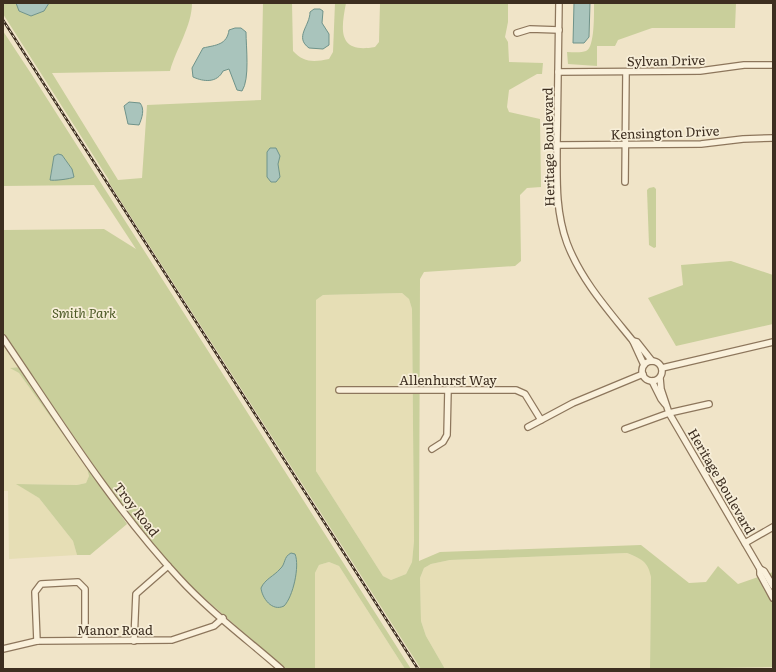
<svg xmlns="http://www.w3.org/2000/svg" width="776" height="672" viewBox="0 0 776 672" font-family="Literata,serif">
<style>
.farmland{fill:#e6deb5}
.green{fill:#c9cf9b;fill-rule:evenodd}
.water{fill:#a9c4bc;stroke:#6f938a}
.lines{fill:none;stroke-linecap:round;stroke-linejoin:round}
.minor-casing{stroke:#8d765c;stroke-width:8}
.minor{stroke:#faf1dc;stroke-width:5.5}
.rail-casing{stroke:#3d2e20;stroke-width:2.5}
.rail{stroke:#f7eed8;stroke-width:1;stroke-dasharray:3;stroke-linecap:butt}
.labels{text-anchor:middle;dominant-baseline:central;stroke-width:3.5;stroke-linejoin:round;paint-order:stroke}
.street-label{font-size:13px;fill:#3d2e20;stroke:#f7eed8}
.park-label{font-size:13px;font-style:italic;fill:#4d5a26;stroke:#f7eed8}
</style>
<rect width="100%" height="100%" fill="#f0e4c8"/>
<!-- farmland -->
<g class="farmland">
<path d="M 402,293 L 409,299 L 412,309 L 414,541 L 412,562 L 406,574 L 391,580 L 383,576 L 316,471 L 316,300 L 323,295 Z"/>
<path d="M 3,342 L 20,367 L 11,368 L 19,373 L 87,468 L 89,476 L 86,483 L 77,485 L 17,484 L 39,498 L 73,541 L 77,555 L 9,559 L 8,491 L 3,491 Z"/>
<path d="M 627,553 L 641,559 L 649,567 L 651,577 L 650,669 L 445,669 L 426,636 L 421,621 L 420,578 L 424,568 L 431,564 L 450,560 Z"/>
<path d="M 329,562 L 339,566 L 405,669 L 315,669 L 315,573 L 319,565 Z"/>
</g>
<!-- green -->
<g class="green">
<path d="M 3,3 L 16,3 L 19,11 L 31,16 L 44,11 L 49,3 L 192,3 C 192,26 176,49 170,71 L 52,73 L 118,180 L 142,178 L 147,105 L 261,100 L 263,3 L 292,3 L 293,51 C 304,63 314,62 329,59 L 333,52 L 335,3 L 346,3 C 341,29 337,54 375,47 L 379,42 L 380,3 L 508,3 L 508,22 L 505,37 L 508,42 L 509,62 L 543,63 L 542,74 L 537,74 L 509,90 L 507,107 L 509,112 L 540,119 L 541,187 L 527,188 L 520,195 L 521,261 L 515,266 L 424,272 L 420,279 L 419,561 L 440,552 L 641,545 L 689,583 L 706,582 L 718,566 L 738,584 L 773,572 L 773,667 L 650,669 L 651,577 C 648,561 641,559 627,553 L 450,560 L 431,564 L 424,568 L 420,578 L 421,621 L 426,636 L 445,669 L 421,669 L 108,181 L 109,180 L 3,14 ZM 402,293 L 409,299 L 412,309 L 414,541 L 412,562 L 406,574 L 391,580 L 383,576 L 316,471 L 316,300 L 323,295 Z"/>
<path d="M 594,3 L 736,3 L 735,28 L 652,28 L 618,40 L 615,46 L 597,46 L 597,66 L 568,64 L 567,52 C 573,52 581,53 586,51 C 595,48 594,12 594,3 Z"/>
<path d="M 3,31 L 32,75 L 411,669 L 405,669 L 339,566 L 329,562 L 319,565 L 315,573 L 315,669 L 285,669 L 177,574 L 110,489 L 3,333 L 3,230 L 104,229 L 136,249 L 94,185 L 3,186 ZM 58,154 L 62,155 L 72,169 L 65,179 L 50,178 L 54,156 Z"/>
<path d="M 654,187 L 656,189 L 656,247 L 654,248 L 649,245 L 647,190 L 649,188 Z"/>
<path d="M 731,261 L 773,275 L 773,324 L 676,346 L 648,298 L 683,285 L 681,265 Z"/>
<path d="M 20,367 L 127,524 L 90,555 L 77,555 L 73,541 L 39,498 L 16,484 L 77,485 L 86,483 L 89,476 L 87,468 L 19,373 L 10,368 Z"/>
</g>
<!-- water -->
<g class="water">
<path d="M 16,3 L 49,3 L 44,11 L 31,16 L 19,11 Z"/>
<path d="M 574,3 L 590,3 L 589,37 L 584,43 L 573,43 Z"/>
<path d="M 314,9 L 320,9 L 323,11 L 322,23 L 329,34 L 329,45 L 323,49 L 309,48 C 294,37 310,26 310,12 Z"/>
<path d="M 235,28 L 241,28 L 246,32 C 246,47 250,79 242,91 L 237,90 L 229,69 L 223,71 C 217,83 204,82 193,77 L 192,68 L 203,48 C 216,45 227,45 229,30 Z"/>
<path d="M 129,102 L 140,103 C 145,109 142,118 139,125 L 128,124 L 124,106 Z"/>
<path d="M 270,148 L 276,148 L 280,156 L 278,164 L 280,177 L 276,182 L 271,182 L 267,177 L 267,152 Z"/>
<path d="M 58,154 L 62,155 L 72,169 L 74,177 C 71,179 53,181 50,180 L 54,156 Z"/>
<path d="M 291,553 L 295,554 C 300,566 293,597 284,606 C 272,612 262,598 261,588 C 265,579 274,576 280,569 C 286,564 283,557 291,553 Z"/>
</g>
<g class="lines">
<!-- minor casing -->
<g class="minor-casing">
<g id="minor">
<path d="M 559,3 C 558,50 558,96 557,143 C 557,177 555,210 567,243 C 581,280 608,310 633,341"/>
<path d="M 517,33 L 530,29 L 559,30"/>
<path d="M 558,72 L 700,71 L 744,65 L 773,65"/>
<path d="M 558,145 L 701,144 L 743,139 L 773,138"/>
<path d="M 625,182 L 626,72"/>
<path d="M 3,338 C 58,419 112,506 179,578 C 209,611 248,640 281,669"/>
<circle cx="652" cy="371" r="10"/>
<path d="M 644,365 L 633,341 L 637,342 L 652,361"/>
<path d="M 662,368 L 773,342"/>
<path d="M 660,378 L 661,389 L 669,413 L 760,569 L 760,574 L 773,598"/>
<path d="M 652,381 L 661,399 L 665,404"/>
<path d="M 339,390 L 516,390 L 525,394 L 541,420"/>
<path d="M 528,427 L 573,403 L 643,374"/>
<path d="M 625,429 L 669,413 L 709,404"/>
<path d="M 432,449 L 443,442 L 447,435 L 448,390"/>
<path d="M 745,543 L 773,527"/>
<path d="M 760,569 L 764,571 L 773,586"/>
<path d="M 37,641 L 35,592 L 41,584 L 78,582 L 85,589 L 85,640"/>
<path d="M 134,641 L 136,594 L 168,566"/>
<path d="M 3,649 L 37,641 L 172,640 L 214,626 L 223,618"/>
</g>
</g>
<!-- minor -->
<use href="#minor" class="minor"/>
<!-- rail casing -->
<g class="rail-casing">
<path id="rail" d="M 3,20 L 418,669"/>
</g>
<!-- rail -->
<use href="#rail" class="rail"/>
</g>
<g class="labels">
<!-- street labels -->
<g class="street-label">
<text transform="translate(666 60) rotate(-1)">Sylvan Drive</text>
<text transform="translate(665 132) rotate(-2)">Kensington Drive</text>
<text transform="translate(548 147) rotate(-91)">Heritage Boulevard</text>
<text x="448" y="379">Allenhurst Way</text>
<text transform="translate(722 481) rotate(60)">Heritage Boulevard</text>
<text transform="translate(137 509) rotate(52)">Troy Road</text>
<text x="115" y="629">Manor Road</text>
</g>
<!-- park labels -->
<g class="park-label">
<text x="84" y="312">Smith Park</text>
</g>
</g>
<!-- border -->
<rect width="776" height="672" fill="none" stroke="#3d2e20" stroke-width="8"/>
</svg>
